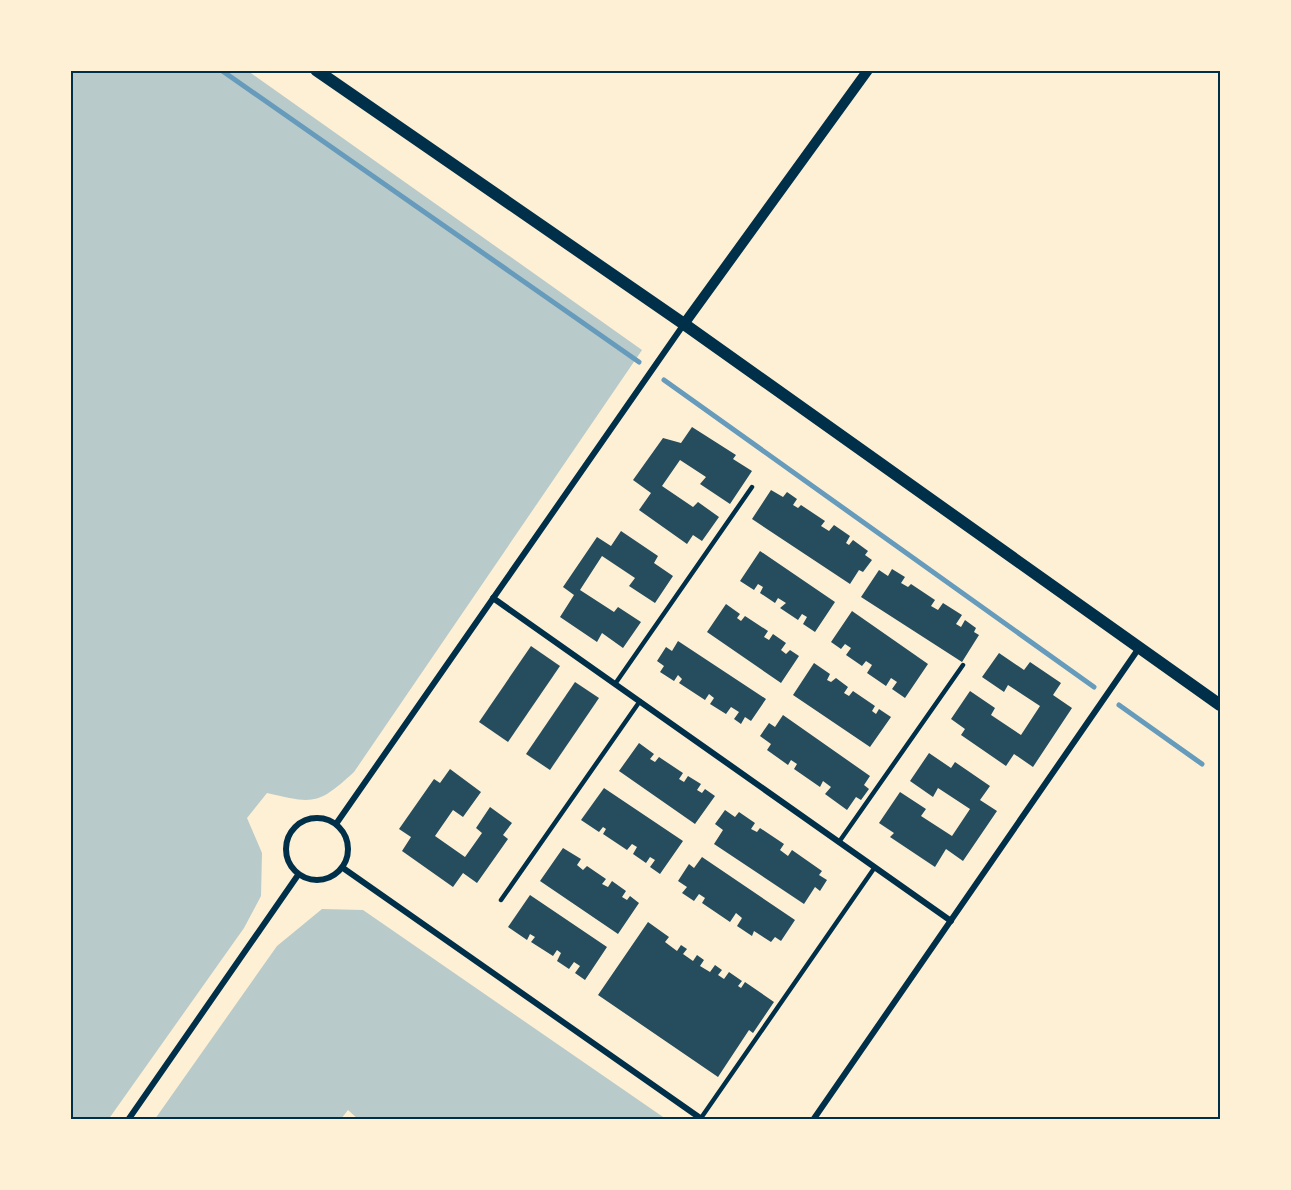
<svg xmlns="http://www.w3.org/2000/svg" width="1291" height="1190" viewBox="0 0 1291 1190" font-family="'Noto Serif',serif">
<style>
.green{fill:#b9caca}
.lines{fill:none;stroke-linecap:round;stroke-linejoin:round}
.stream{stroke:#669bbc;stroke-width:5}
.building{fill:#264d5e}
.service{stroke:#003049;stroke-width:4.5}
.minor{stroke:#003049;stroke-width:6}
.tertiary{stroke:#003049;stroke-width:10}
.secondary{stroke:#003049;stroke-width:12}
.neatline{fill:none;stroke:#003049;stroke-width:2}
</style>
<rect width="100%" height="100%" fill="#fdf0d5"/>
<!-- green -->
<g class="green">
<path d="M 70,71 L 248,71 L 642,350 L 354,772 C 318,805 314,804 267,793 L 247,818 L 262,853 L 261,896 L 244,928 L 108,1120 L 70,1119 Z"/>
<path d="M 322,909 L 363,910 L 666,1119 L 359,1120 L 348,1110 L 341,1119 L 155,1119 L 277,946 Z"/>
</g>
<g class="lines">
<!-- stream -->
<g class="stream">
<path d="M 221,70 L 639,362"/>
<path d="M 664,380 L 1094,687"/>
<path d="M 1119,705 L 1202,764"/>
</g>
</g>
<!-- building -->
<g class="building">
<path d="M 692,427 L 736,455 L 733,459 L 752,471 L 730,504 L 700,484 L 706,477 L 680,460 L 662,486 L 693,507 L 698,502 L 719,517 L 702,541 L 693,535 L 687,544 L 639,510 L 651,493 L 633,480 L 663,438 L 681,443 Z"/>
<path d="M 771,490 L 783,497 L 787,492 L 797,499 L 793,505 L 798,508 L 801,505 L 825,521 L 821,526 L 829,531 L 834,525 L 850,536 L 846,543 L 849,545 L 853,540 L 868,551 L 865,555 L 872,560 L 863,572 L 859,570 L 850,584 L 752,519 Z"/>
<path d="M 621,531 L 658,556 L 654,563 L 673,576 L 655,603 L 629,586 L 635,578 L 602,556 L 580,590 L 614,612 L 618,607 L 641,622 L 623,648 L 602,633 L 597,642 L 560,617 L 574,595 L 563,587 L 597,537 L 611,546 Z"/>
<path d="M 760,551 L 835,602 L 815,632 L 803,624 L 807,617 L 802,614 L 798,620 L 780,608 L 786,603 L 778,598 L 775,603 L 760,593 L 763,587 L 758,584 L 754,590 L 740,581 Z"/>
<path d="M 892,569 L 905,577 L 901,583 L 908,587 L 911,584 L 935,600 L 931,606 L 938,610 L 943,603 L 962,615 L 956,624 L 961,627 L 965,620 L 976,628 L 974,632 L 979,635 L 962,662 L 861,597 L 879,570 L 888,576 Z"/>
<path d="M 726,604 L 740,614 L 737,618 L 741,621 L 745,616 L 768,631 L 764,637 L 769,640 L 773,634 L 786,643 L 781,650 L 786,654 L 790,650 L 799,656 L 781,683 L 707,632 Z"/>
<path d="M 852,611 L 928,664 L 905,698 L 892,689 L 897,682 L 891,678 L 886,686 L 867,673 L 872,665 L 866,661 L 862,666 L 846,655 L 851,648 L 845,644 L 841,649 L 831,642 Z"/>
<path d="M 678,641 L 766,699 L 751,721 L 745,717 L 741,724 L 734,719 L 739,712 L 731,707 L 726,714 L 710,704 L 714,698 L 709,694 L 705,700 L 679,683 L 682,679 L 678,675 L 674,681 L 660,672 L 664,666 L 657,661 L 666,647 L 672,651 Z"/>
<path d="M 531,646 L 560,666 L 508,742 L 479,722 Z"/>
<path d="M 999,653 L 1024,670 L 1030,662 L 1061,683 L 1053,695 L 1072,708 L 1033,767 L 1014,754 L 1006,766 L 961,735 L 965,729 L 951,719 L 970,691 L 995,708 L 991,715 L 1021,735 L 1040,706 L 1008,685 L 1004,692 L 982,677 Z"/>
<path d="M 814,663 L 830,674 L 827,680 L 831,682 L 836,678 L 848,687 L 844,693 L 849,696 L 853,691 L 875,706 L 872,711 L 876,714 L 879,709 L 891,717 L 870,747 L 793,695 Z"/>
<path d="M 575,682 L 599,698 L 550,770 L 526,754 Z"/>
<path d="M 783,715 L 870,776 L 864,785 L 869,789 L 861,800 L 856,797 L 847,810 L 825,794 L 831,787 L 823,781 L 820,787 L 794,769 L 797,764 L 791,760 L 788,765 L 767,750 L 771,744 L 760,736 L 769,723 L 775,727 Z"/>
<path d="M 639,743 L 654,754 L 650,759 L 655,762 L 659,757 L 683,773 L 679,779 L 684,782 L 688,776 L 701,784 L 697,790 L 702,793 L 705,789 L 715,796 L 695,824 L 619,771 Z"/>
<path d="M 929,753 L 951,768 L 955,762 L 990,786 L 980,800 L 997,811 L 963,861 L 946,849 L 935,867 L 890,837 L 894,833 L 879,823 L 900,792 L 926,809 L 921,816 L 952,836 L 970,809 L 938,788 L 933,797 L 910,781 Z"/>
<path d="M 450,769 L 481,792 L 463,817 L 453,810 L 435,836 L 465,857 L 482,833 L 476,828 L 490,807 L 512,823 L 503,835 L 508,839 L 477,883 L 463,873 L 453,887 L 402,851 L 411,837 L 399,829 L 434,779 L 440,783 Z"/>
<path d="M 604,788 L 683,841 L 660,874 L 650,867 L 655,860 L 650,857 L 646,863 L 633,854 L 637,847 L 632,844 L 627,850 L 603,834 L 606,829 L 603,827 L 599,832 L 581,820 Z"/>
<path d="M 725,810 L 735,817 L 739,812 L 755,823 L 751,829 L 757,832 L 760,828 L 784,844 L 780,850 L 788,856 L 792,850 L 822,871 L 819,875 L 827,880 L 820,891 L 815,887 L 804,904 L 714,844 L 723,830 L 715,824 Z"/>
<path d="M 563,848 L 581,859 L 577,865 L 583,870 L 587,866 L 606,879 L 602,884 L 608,887 L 612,881 L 626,891 L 622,897 L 627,900 L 630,896 L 639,903 L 618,934 L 540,881 Z"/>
<path d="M 702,857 L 795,920 L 781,941 L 775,937 L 771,942 L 754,931 L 752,936 L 737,926 L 742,918 L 736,913 L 730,922 L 702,903 L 705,898 L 699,894 L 694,901 L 682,893 L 687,887 L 678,881 L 689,864 L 694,868 Z"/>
<path d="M 530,895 L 607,947 L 585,980 L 575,973 L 580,966 L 574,962 L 569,969 L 557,961 L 561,953 L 557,950 L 553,956 L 531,942 L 535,937 L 530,934 L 527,940 L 508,927 Z"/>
<path d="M 648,922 L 669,937 L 665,942 L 677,951 L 681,945 L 687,949 L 683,954 L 693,961 L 697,955 L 704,960 L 700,966 L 710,972 L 715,965 L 722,970 L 718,975 L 724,979 L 729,972 L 742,981 L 738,986 L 741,988 L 745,982 L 774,1002 L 753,1033 L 749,1030 L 718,1077 L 598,995 Z"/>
</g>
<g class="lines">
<!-- service -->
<g class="service">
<path d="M 615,684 L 752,487"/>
<path d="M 839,842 L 963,665"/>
<path d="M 501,900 L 640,701"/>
<path d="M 701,1118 L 875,867"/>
</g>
<!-- minor -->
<g class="minor">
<path d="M 493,598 L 951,921"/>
<circle cx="317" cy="849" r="31"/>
<path d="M 336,824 L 684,324"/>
<path d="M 343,868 L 703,1120"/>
<path d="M 128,1120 L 298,875"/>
<path d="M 813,1120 L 1139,648"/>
</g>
<!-- tertiary -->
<path class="tertiary" d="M 684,324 L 868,70"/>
<!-- secondary -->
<path class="secondary" d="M 316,70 L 684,324 L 1220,705"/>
</g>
<!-- border -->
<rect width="1291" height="1190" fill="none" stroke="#fdf0d5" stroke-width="144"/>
<rect x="72" y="72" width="1147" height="1046" class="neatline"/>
</svg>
